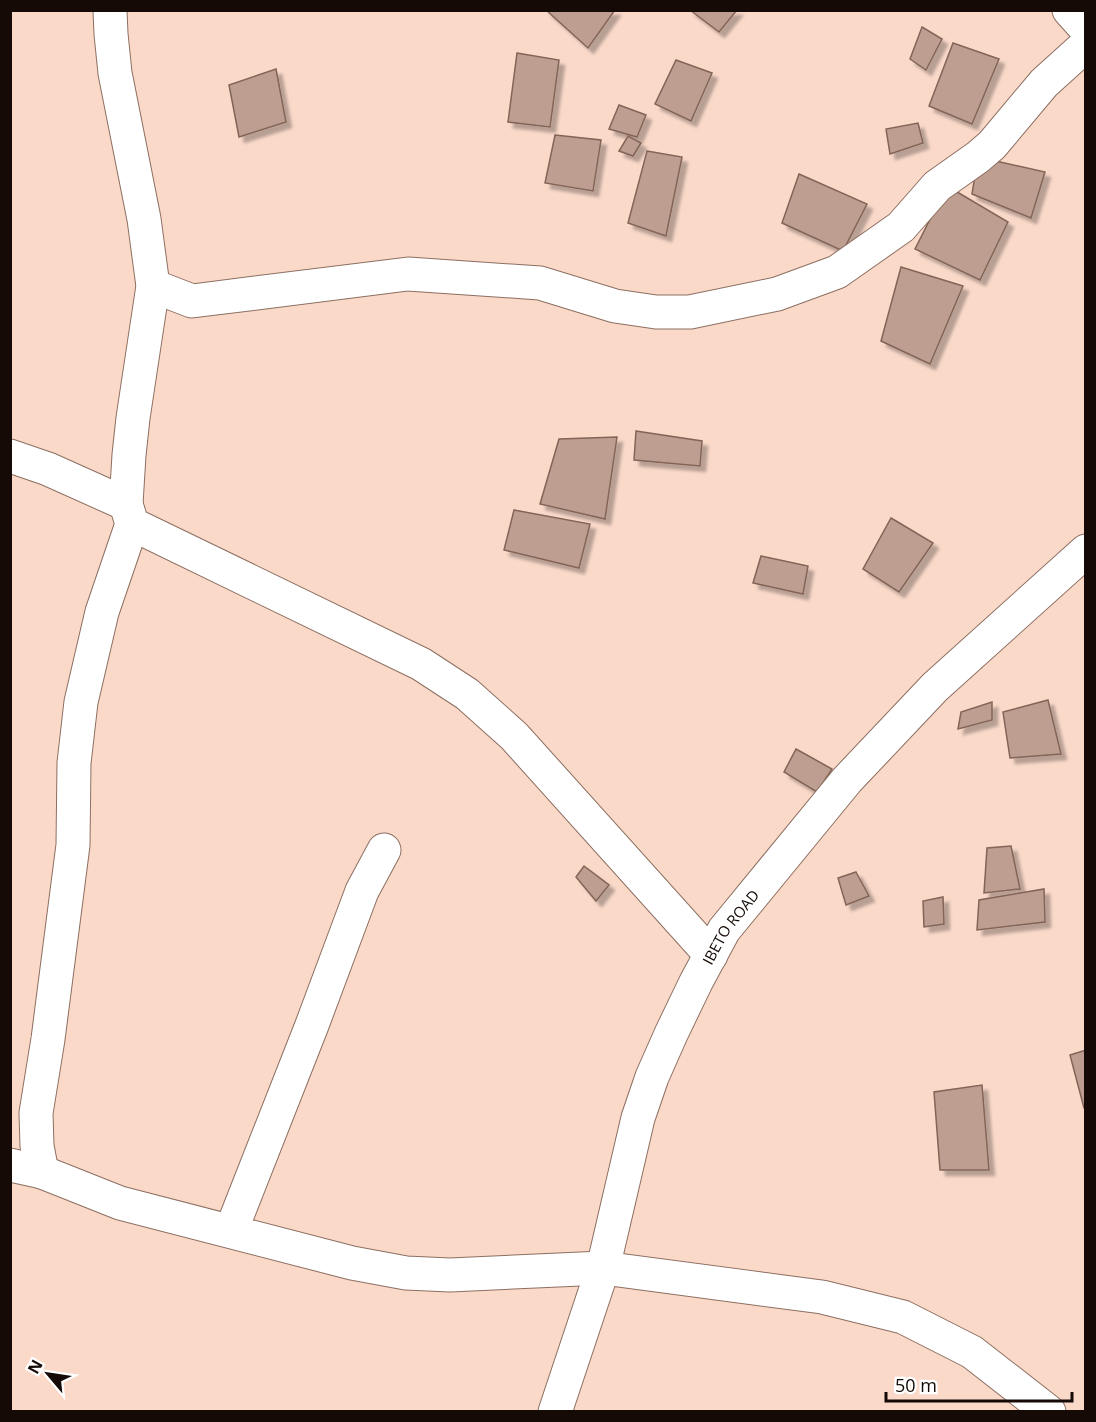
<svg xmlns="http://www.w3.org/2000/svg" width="1096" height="1422" viewBox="0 0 1096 1422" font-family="'Open Sans',sans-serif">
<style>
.building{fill:#be9e90;stroke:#826557;stroke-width:1.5;filter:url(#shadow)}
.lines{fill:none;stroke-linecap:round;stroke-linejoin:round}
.minor-casing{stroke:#8c6f61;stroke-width:35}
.minor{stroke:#fff;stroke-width:33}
.labels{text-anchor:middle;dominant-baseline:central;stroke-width:5;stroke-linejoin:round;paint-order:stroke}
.street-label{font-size:15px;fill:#150a06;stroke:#fff}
</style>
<defs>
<filter id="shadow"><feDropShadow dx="5.5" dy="5.5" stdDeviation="1.5" flood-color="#0004"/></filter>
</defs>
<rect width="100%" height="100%" fill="#fad9c9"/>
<!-- building -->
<g class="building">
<path d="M 546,10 L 615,10 L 588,48 Z"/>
<path d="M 690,10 L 737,10 L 719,32 Z"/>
<path d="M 922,27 L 942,39 L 926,70 L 910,59 Z"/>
<path d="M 953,43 L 999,59 L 972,124 L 929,106 Z"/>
<path d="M 517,53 L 559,60 L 550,127 L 508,122 Z"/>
<path d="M 676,60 L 712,73 L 691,121 L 655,104 Z"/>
<path d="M 276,69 L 286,122 L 239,137 L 229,85 Z"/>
<path d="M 619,105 L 646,115 L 637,137 L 609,129 Z"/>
<path d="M 918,123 L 923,143 L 890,154 L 886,129 Z"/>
<path d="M 555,135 L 601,140 L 593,191 L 545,183 Z"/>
<path d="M 628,136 L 641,143 L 633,156 L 619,151 Z"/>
<path d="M 647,151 L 682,157 L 666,236 L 628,223 Z"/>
<path d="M 978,157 L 1045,172 L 1031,218 L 972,194 Z"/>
<path d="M 799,174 L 867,204 L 843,251 L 782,223 Z"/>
<path d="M 947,186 L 1008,222 L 980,280 L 915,249 Z"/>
<path d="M 901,267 L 963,286 L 930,364 L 881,341 Z"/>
<path d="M 636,431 L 702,441 L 700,466 L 634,460 Z"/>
<path d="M 617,437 L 605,519 L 540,504 L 559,439 Z"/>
<path d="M 514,510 L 590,524 L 579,568 L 504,550 Z"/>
<path d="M 891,518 L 933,543 L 899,592 L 863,569 Z"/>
<path d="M 761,556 L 808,566 L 803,594 L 753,583 Z"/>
<path d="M 1048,700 L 1061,754 L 1010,758 L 1003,712 Z"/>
<path d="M 992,702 L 992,720 L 958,729 L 961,712 Z"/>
<path d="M 796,749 L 832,769 L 817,792 L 784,772 Z"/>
<path d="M 1011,846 L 1020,889 L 984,893 L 987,848 Z"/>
<path d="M 584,866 L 609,885 L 596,901 L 576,877 Z"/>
<path d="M 856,872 L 869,896 L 846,905 L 838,878 Z"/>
<path d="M 1044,889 L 1045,922 L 977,930 L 979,900 Z"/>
<path d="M 943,897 L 944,924 L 924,927 L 923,901 Z"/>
<path d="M 1086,1050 L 1086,1108 L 1084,1108 L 1070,1055 Z"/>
<path d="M 982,1085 L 989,1170 L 940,1170 L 934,1092 Z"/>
</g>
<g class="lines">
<!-- minor casing -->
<g class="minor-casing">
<g id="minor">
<path d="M 1069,10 L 1086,29"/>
<path d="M 153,286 L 192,301 L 408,274 L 540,283 L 615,306 L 656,312 L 690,312 L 777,294 L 837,272 L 901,227 L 937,186 L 978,157 L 992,145 L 1044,83 L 1086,45"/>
<path d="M 10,456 L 48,469 L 126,504"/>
<path d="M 132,524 L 421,664 L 467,694 L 514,736 L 711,955"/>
<path d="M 10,1165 L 42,1172 L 120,1203 L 352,1263 L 406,1273 L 450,1275 L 603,1268 L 822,1297 L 903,1317 L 972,1352 L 1049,1412"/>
<path d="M 42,1172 L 37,1146 L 36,1113 L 48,1039 L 73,845 L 74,763 L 81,702 L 102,612 L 132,524 L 126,504 L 129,455 L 133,418 L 153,286 L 144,219 L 115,73 L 111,34 L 110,10"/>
<path d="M 231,1231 L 312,1025 L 362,891 L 384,850"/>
<path id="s1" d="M 555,1412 L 603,1268 L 638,1118 L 652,1077 L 671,1034 L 696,982 L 724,930 L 847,780 L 935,687 L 1086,551"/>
</g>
</g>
<!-- minor -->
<use href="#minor" class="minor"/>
</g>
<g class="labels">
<!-- street labels -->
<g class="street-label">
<text stroke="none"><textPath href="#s1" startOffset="519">IBETO ROAD</textPath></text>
</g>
</g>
<!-- border -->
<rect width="1096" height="1422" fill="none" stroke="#150a06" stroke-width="24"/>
<!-- north arrow -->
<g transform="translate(48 1374) rotate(299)" stroke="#ffffff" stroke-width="4.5" paint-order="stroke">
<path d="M0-4.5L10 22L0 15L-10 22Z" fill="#150a06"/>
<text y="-9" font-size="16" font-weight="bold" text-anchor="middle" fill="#150a06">N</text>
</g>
<!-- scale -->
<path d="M886 1392v9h186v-9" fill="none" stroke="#150a06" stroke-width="3"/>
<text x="895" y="1392" font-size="18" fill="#150a06" stroke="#ffffff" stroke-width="4.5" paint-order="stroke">50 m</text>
</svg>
